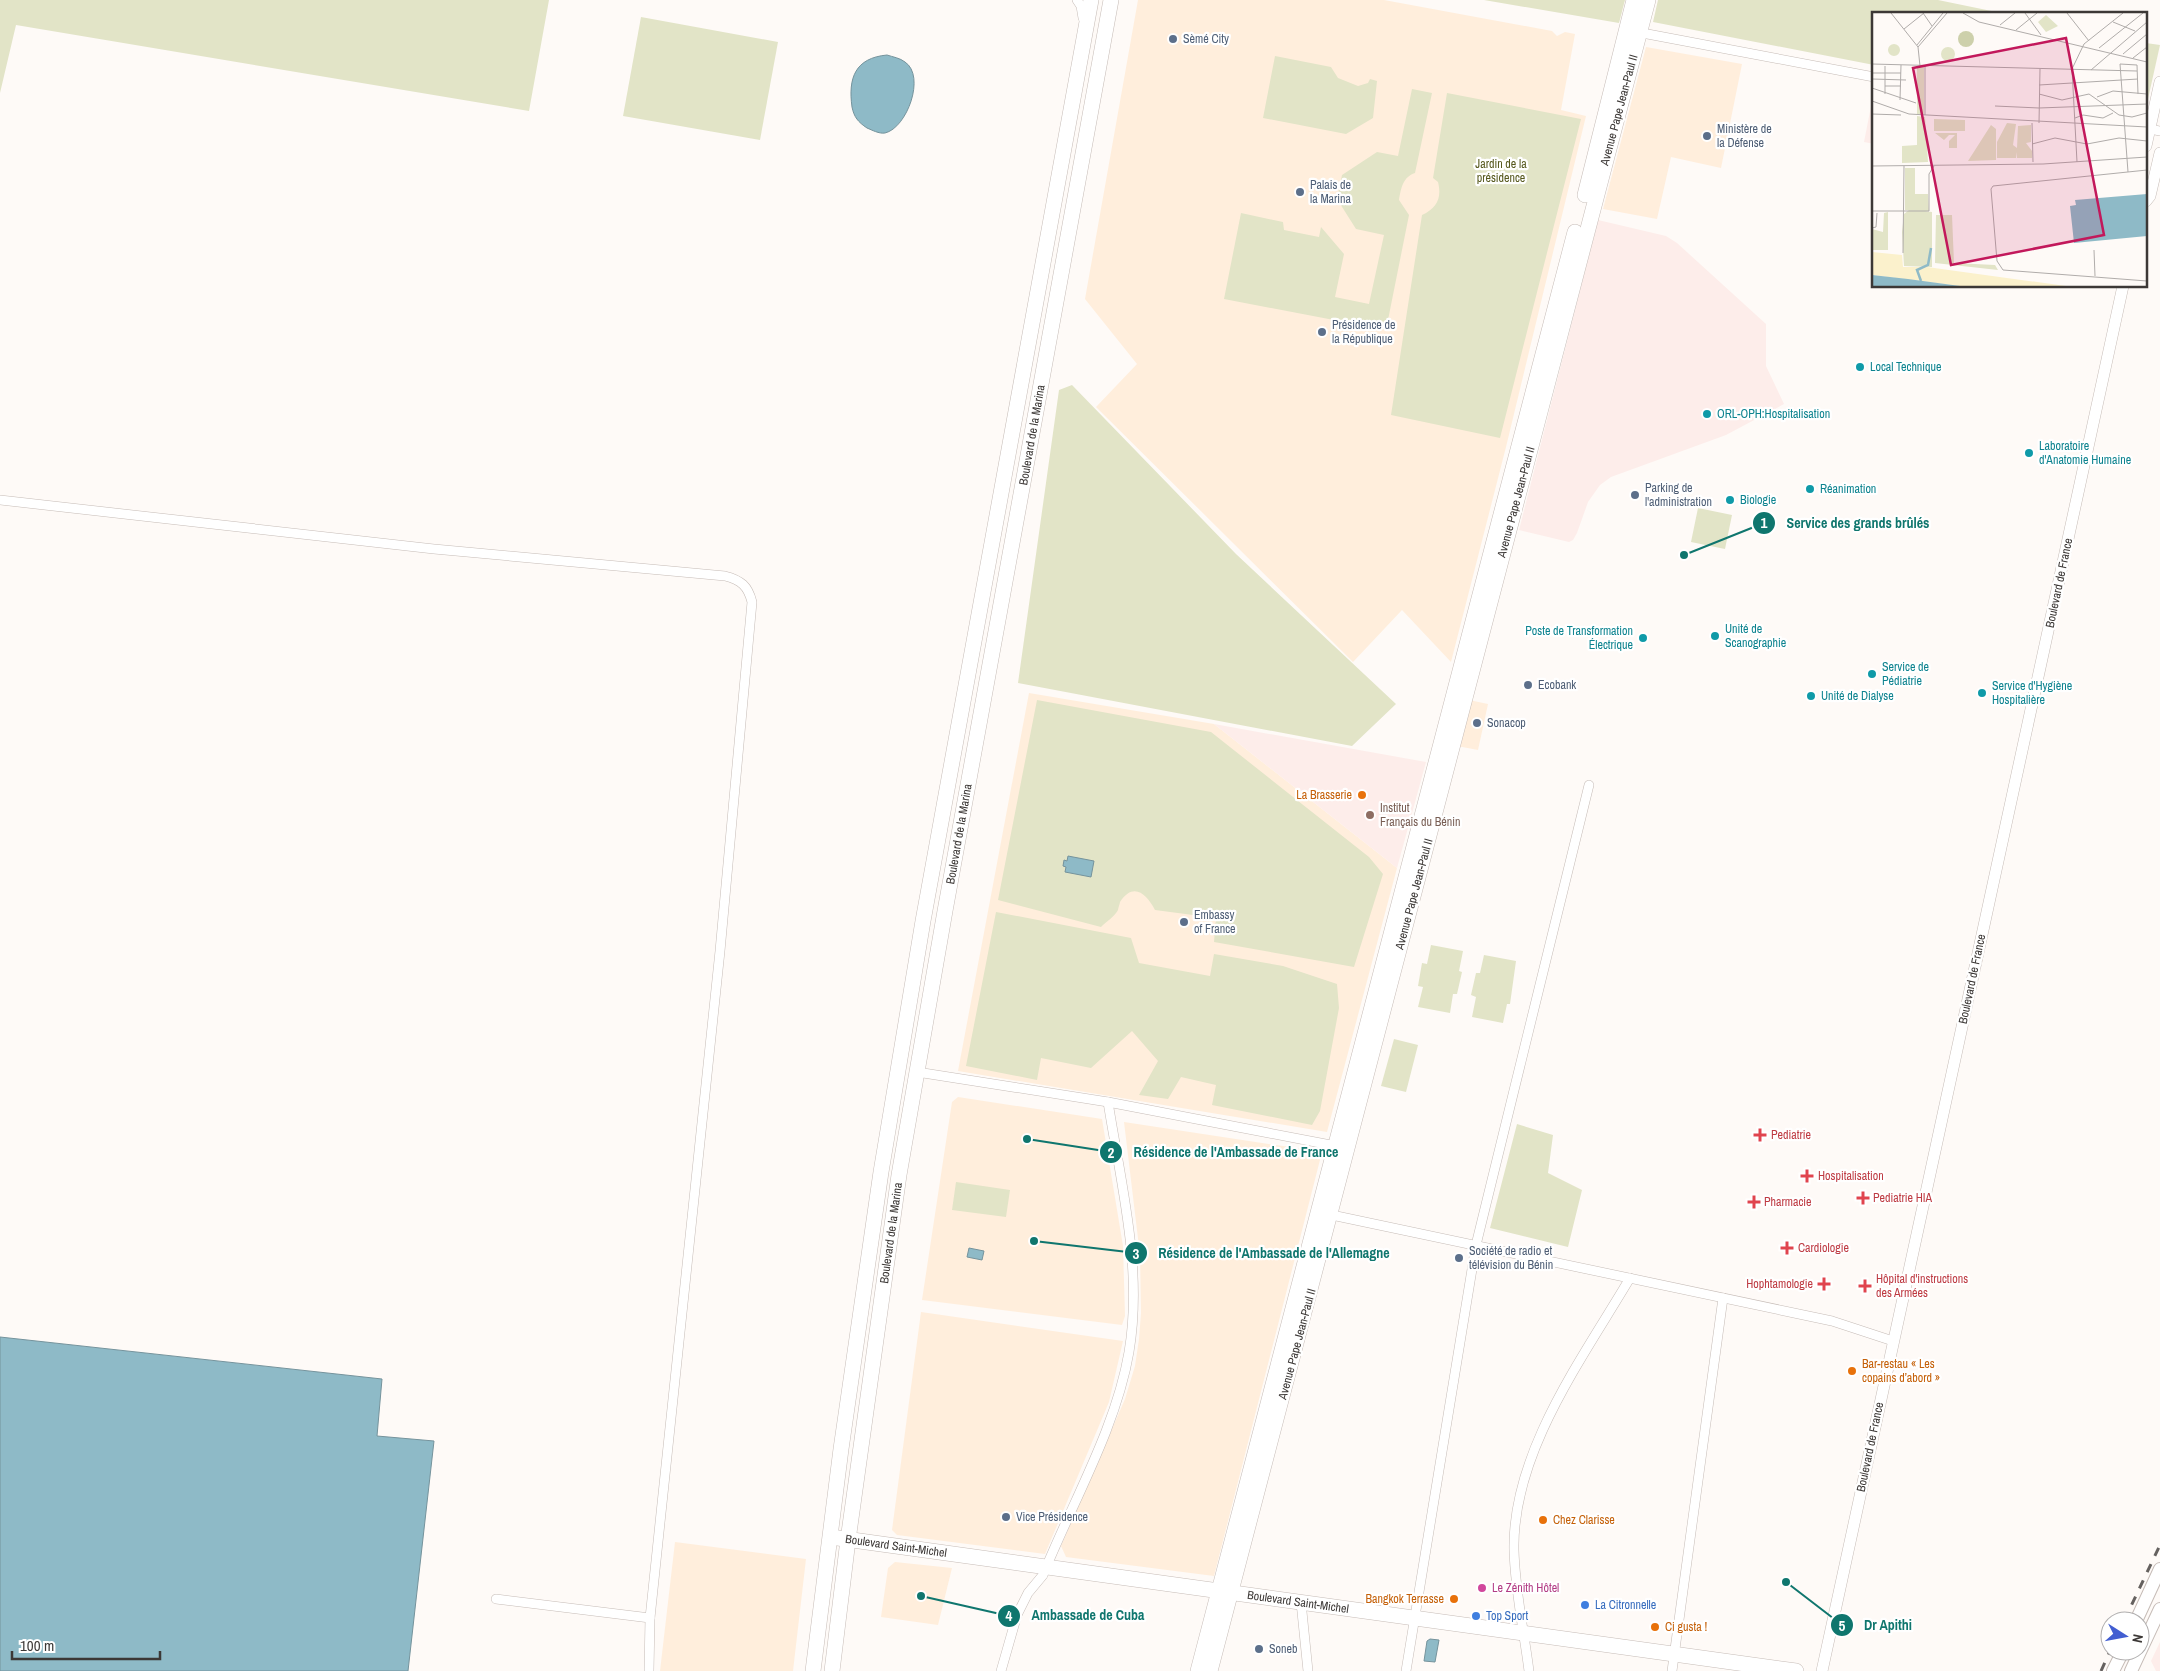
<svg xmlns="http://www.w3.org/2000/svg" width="2160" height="1671" viewBox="0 0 2160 1671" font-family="'Archivo Narrow',sans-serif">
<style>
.commercial{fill:#ffeedc}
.education{fill:#fdedea}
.green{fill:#e2e4c7}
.water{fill:#8ebac7;stroke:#75939c}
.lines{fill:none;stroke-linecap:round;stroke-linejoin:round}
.minor-casing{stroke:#c6bcb7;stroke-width:10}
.tertiary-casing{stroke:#c6bcb7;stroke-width:12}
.secondary-casing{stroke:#c6bcb7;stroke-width:14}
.primary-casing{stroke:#c6bcb7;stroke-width:16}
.minor{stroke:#fff;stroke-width:9}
.tertiary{stroke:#fff;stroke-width:11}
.secondary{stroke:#fff;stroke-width:12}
.primary{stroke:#fff;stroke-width:15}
.rail{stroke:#65615f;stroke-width:3;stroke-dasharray:9 9;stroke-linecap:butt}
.service-dot{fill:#5c6f8a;stroke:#fff;stroke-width:2}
.culture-dot{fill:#0f9aa8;stroke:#fff;stroke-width:2}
.food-dot{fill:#e8710a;stroke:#fff;stroke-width:2}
.education-dot{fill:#8d6e63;stroke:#fff;stroke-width:2}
.health-dot{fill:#e0444e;stroke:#fff;stroke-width:2}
.hotel-dot{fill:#d1479c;stroke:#fff;stroke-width:2}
.shop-dot{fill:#3f7fe0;stroke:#fff;stroke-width:2}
.labels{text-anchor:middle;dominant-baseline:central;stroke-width:4.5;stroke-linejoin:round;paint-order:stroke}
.service-label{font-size:12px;fill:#4e5e75;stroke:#fff;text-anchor:start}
.street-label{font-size:12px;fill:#3c3836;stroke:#fff}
.park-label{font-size:12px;fill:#56581d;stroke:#fff}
.culture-label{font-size:12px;fill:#0d838f;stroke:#fff;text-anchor:start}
.food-label{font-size:12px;fill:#c56008;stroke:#fff;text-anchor:start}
.education-label{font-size:12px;fill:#785e54;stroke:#fff;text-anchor:start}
.health-label{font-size:12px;fill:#be3a42;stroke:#fff;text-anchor:start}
.hotel-label{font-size:12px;fill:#b23c85;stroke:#fff;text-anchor:start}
.shop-label{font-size:12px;fill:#366cbe;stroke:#fff;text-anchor:start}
.inset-river{fill:none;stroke:#8ebac7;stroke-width:2.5}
.inset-road{fill:none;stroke:#b0acaa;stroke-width:1}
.view{fill:#c2185b;fill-opacity:0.15;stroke:#c2185b;stroke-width:2.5}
.inset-edge{fill:none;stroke:#3c3836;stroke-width:2.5}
.leader{fill:none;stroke:#0f766e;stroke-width:2}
.callout-dot{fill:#0f766e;stroke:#fff;stroke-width:2}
.mark-label{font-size:15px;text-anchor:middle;font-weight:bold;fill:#fff}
.callout-label{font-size:14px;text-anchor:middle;font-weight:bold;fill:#0f766e;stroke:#fff;stroke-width:4.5;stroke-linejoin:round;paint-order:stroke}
</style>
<rect width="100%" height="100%" fill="#fefaf7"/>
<!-- commercial -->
<g class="commercial">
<path d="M 1138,0 L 1384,0 L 1552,31 L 1557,36 L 1565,32 L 1575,34 L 1561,110 L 1586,116 L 1506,447 L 1451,662 L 1402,610 L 1353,662 L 1096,407 L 1137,364 L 1085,299 Z"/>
<path d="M 1646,47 L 1742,64 L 1721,168 L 1671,157 L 1657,219 L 1603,209 Z"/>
<path d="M 1029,693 L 1214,724 L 1397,868 L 1327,1132 L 958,1071 Z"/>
<path d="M 1469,700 L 1488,704 L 1478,750 L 1457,746 Z"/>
<path d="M 958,1097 L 1102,1119 L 1123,1246 L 1125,1316 L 1122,1325 L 922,1300 L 952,1102 Z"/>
<path d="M 1124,1122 L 1322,1152 L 1214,1576 L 1066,1557 L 1061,1546 L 1125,1399 L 1135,1366 L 1139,1339 L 1141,1313 L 1140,1255 Z"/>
<path d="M 921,1312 L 1123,1341 L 1109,1402 L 1045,1554 L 897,1535 L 892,1530 Z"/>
<path d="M 675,1542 L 806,1559 L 793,1671 L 660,1671 Z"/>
<path d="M 895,1562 L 952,1568 L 938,1625 L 881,1617 L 888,1568 Z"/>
</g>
<!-- education -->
<g class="education">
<path d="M 1874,91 L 1874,144 L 1864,142 Z"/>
<path d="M 1598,220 L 1666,236 L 1677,243 L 1766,324 L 1766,366 L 1784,404 L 1726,435 L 1611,477 L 1600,485 L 1588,502 L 1577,533 L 1573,540 L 1569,542 L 1519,530 Z"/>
<path d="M 1214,724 L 1426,762 L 1397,868 Z"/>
<path d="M 2160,1642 L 2160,1671 L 2156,1671 L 2151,1661 Z"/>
</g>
<!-- green -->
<g class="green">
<path d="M 0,0 L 549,0 L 529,111 L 16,25 L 0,93 Z"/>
<path d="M 1484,0 L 1625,0 L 1619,23 Z"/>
<path d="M 1658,0 L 1938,0 L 2006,14 L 1874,14 L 1874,65 L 1653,22 Z"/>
<path d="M 641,17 L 778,42 L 760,140 L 623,116 Z"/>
<path d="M 2146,43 L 2160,45 L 2146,108 Z"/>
<path d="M 1275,56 L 1331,67 L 1338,78 L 1358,86 L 1368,83 L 1370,79 L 1377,81 L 1373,118 L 1346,134 L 1263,118 Z"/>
<path d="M 1412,89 L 1432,93 L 1415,173 C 1403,177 1401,188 1399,200 L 1409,215 L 1386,330 L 1224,299 L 1241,213 L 1283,222 L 1284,230 L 1319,237 L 1321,227 L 1344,254 L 1335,297 L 1369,304 L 1384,235 L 1356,229 L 1337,199 L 1342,175 L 1377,152 L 1398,156 Z"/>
<path d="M 1447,93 L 1581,119 L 1500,438 L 1391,415 L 1422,215 C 1437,208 1442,198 1438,182 L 1433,178 Z"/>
<path d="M 1072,385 L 1236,554 L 1396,704 L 1352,746 L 1018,683 L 1059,390 Z"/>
<path d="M 1698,508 L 1732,515 L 1725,549 L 1691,542 Z"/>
<path d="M 1037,700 L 1211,732 L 1369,857 L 1383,874 L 1354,967 L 1214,942 L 1216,918 L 1155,910 C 1147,895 1134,881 1120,902 C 1120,903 1118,909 1118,910 C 1115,916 1106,922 1101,927 L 998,900 Z"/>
<path d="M 996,912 L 1131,938 L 1139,963 L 1210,976 L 1214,954 L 1283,966 L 1337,984 L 1339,1008 L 1320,1111 L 1312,1125 L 1212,1105 L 1216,1085 L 1181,1077 L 1168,1099 L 1139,1095 L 1158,1061 L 1132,1031 L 1091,1068 L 1041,1058 L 1037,1080 L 966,1066 Z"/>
<path d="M 1431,945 L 1463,951 L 1459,971 L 1462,972 L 1457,994 L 1453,994 L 1450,1013 L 1418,1007 L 1423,987 L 1418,986 L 1422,963 L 1427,964 Z"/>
<path d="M 1484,955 L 1516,961 L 1510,1004 L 1507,1004 L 1503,1023 L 1472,1017 L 1476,997 L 1471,995 L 1476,973 L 1480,973 Z"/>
<path d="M 1394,1039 L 1418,1045 L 1406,1092 L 1381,1086 Z"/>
<path d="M 1517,1124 L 1553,1135 L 1548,1173 L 1582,1190 L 1568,1247 L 1490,1228 Z"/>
<path d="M 956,1182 L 1010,1190 L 1006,1217 L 952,1210 Z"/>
</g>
<!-- water -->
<g class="water">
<path d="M 887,55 C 893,57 900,58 905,62 C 926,76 907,128 885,133 C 879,134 872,130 867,128 C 858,122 854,117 852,107 C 848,78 855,58 887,55 Z"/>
<path d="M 1068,856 L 1094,861 L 1091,877 L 1065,872 L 1066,867 L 1063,866 L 1064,860 L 1067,861 Z"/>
<path d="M 969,1248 L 984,1251 L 982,1260 L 967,1257 Z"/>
<path d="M 0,1337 L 382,1379 L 377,1436 L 434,1441 L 408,1671 L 0,1671 Z"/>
<path d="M 1430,1639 L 1439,1640 L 1435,1662 L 1424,1661 L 1427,1641 Z"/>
</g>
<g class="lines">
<!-- minor casing -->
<g class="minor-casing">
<g id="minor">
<path d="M 1077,0 L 1081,6 L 1083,18"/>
<path d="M 1637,32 L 1874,77"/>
<path d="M 2146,128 L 2160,131"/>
<path d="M 0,500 L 434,549 L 725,576 C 741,580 748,586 752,602 L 720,951 L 650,1618 L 649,1671"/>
<path d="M 917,1072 L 1108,1102 L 1336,1146"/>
<path d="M 1327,1214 L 1832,1321 L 1893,1341"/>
<path d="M 496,1599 L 650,1618"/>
<path d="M 1301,1602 L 1308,1671"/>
<path d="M 1001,1671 L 1017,1615 L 1028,1593 L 1043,1575 C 1072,1503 1116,1428 1129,1352 C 1143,1269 1121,1184 1108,1102"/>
<path d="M 1406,1671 L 1476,1245 L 1589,785"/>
<path d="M 1529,1671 C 1524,1631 1515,1591 1514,1550 C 1512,1453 1582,1359 1630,1278"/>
<path d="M 1672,1671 L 1723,1298"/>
</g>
</g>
<!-- tertiary casing -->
<g class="tertiary-casing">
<g id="tertiary">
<path d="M 2146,146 L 2160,82"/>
<path d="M 2146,201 L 2150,196 L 2160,153"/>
<path d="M 1822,1671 L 2123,286"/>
</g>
</g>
<!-- secondary casing -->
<g class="secondary-casing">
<g id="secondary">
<path d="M 2136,1621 L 2160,1569"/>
<path d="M 2113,1671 L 2123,1651"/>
<path d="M 2131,1671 L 2160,1609"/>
</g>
</g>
<!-- primary casing -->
<g class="primary-casing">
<g id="primary">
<path d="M 1585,195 L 1634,0"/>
<path d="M 838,1538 L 1796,1671"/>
<path d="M 813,1671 L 841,1449 L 881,1172 L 923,921 L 1091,0"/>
<path d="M 832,1671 L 848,1540 L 899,1175 L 945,911 L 1111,0"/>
<path d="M 1198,1671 L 1575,232"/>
<path d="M 1210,1671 L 1648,0"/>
</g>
</g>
<!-- minor -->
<use href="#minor" class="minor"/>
<!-- tertiary -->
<use href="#tertiary" class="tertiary"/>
<!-- secondary -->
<use href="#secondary" class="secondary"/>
<!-- primary -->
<use href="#primary" class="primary"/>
<!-- rail -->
<g class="rail">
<path d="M 2124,1621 L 2160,1545"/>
<path d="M 2101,1671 L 2110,1651"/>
</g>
</g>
<!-- markers -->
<g class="service-dot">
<circle cx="1173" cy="39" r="5"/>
<circle cx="1707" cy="136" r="5"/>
<circle cx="1300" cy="192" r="5"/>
<circle cx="1322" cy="332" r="5"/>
<circle cx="1635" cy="495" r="5"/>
<circle cx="1528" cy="685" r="5"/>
<circle cx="1477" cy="723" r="5"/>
<circle cx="1184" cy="922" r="5"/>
<circle cx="1459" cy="1258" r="5"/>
<circle cx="1006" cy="1517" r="5"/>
<circle cx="1259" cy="1649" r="5"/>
</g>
<g class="culture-dot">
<circle cx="1860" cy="367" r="5"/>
<circle cx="1707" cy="414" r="5"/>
<circle cx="2029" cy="453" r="5"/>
<circle cx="1810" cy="489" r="5"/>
<circle cx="1730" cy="500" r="5"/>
<circle cx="1715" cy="636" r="5"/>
<circle cx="1643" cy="638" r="5"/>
<circle cx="1872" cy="674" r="5"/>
<circle cx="1982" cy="693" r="5"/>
<circle cx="1811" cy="696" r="5"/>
</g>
<g class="food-dot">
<circle cx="1362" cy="795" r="5"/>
<circle cx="1852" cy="1371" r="5"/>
<circle cx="1543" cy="1520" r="5"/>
<circle cx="1454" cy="1599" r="5"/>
<circle cx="1655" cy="1627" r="5"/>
</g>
<circle class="education-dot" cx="1370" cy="815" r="5"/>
<g class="health-dot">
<path d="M1757.5 1127.5h5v5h5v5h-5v5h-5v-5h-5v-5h5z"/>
<path d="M1804.5 1168.5h5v5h5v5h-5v5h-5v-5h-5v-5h5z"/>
<path d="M1860.5 1190.5h5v5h5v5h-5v5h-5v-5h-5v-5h5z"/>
<path d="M1751.5 1194.5h5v5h5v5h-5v5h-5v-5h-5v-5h5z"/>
<path d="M1784.5 1240.5h5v5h5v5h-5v5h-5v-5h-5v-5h5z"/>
<path d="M1821.5 1276.5h5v5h5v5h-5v5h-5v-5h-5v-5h5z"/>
<path d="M1862.5 1278.5h5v5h5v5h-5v5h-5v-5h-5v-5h5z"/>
</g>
<circle class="hotel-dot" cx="1482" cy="1588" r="5"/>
<g class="shop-dot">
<circle cx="1585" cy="1605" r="5"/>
<circle cx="1476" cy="1616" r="5"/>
</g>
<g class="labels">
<!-- service labels -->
<g class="service-label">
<text x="1183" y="39">Sèmé City</text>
<text x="1717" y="129">Ministère de<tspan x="1717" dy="14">la Défense</tspan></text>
<text x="1310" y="185">Palais de<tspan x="1310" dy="14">la Marina</tspan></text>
<text x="1332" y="325">Présidence de<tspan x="1332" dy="14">la République</tspan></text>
<text x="1645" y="488">Parking de<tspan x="1645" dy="14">l'administration</tspan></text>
<text x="1538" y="685">Ecobank</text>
<text x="1487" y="723">Sonacop</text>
<text x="1194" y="915">Embassy<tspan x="1194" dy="14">of France</tspan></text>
<text x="1469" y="1251">Société de radio et<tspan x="1469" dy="14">télévision du Bénin</tspan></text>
<text x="1016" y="1517">Vice Présidence</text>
<text x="1269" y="1649">Soneb</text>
</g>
<!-- street labels -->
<g class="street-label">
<text transform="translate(1619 110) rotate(-75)">Avenue Pape Jean-Paul II</text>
<text transform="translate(1032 435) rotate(-80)">Boulevard de la Marina</text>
<text transform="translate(1516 502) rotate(-75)">Avenue Pape Jean-Paul II</text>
<text transform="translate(2059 583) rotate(-78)">Boulevard de France</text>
<text transform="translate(959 834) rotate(-80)">Boulevard de la Marina</text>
<text transform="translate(1414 894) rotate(-75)">Avenue Pape Jean-Paul II</text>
<text transform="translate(1972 979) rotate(-78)">Boulevard de France</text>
<text transform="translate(891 1233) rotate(-82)">Boulevard de la Marina</text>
<text transform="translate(1297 1344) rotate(-75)">Avenue Pape Jean-Paul II</text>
<text transform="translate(1870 1447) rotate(-78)">Boulevard de France</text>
<text transform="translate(896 1546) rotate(8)">Boulevard Saint-Michel</text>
<text transform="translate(1298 1602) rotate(8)">Boulevard Saint-Michel</text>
</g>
<!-- park labels -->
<g class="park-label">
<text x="1501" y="164">Jardin de la<tspan x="1501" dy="14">présidence</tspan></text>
</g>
<!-- culture labels -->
<g class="culture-label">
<text x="1870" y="367">Local Technique</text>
<text x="1717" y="414">ORL-OPH:Hospitalisation</text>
<text x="2039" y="446">Laboratoire<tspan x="2039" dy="14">d'Anatomie Humaine</tspan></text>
<text x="1820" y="489">Réanimation</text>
<text x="1740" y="500">Biologie</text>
<text x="1725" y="629">Unité de<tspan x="1725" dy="14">Scanographie</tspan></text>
<text x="1633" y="631" text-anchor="end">Poste de Transformation<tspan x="1633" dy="14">Électrique</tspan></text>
<text x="1882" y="667">Service de<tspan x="1882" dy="14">Pédiatrie</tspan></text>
<text x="1992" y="686">Service d'Hygiène<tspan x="1992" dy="14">Hospitalière</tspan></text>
<text x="1821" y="696">Unité de Dialyse</text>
</g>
<!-- food labels -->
<g class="food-label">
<text x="1352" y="795" text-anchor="end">La Brasserie</text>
<text x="1862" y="1364">Bar-restau « Les<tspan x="1862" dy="14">copains d’abord »</tspan></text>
<text x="1553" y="1520">Chez Clarisse</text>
<text x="1444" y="1599" text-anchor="end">Bangkok Terrasse</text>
<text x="1665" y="1627">Ci gusta !</text>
</g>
<!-- education labels -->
<g class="education-label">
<text x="1380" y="808">Institut<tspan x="1380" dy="14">Français du Bénin</tspan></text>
</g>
<!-- health labels -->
<g class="health-label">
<text x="1771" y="1135">Pediatrie</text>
<text x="1818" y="1176">Hospitalisation</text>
<text x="1873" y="1198">Pediatrie HIA</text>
<text x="1764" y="1202">Pharmacie</text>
<text x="1798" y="1248">Cardiologie</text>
<text x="1876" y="1279">Hôpital d'instructions<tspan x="1876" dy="14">des Armées</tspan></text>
<text x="1813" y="1284" text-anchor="end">Hophtamologie</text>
</g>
<!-- hotel labels -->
<g class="hotel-label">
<text x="1492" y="1588">Le Zénith Hôtel</text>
</g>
<!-- shop labels -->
<g class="shop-label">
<text x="1595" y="1605">La Citronnelle</text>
<text x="1486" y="1616">Top Sport</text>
</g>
</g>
<!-- overview -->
<g transform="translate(1872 12)">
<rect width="275" height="275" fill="#fefaf7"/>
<path d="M 174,3 L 186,14 L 174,20 L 166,10 ZM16 38a6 6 0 1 1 12 0a6 6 0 1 1-12 0ZM69 42a7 7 0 1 1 14 0a7 7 0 1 1-14 0ZM 45,55 L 52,55 L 52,102 L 45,102 ZM 45,104 L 53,105 L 56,150 L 30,151 L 30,134 L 45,133 ZM 62,107 L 93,108 L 93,119 L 62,119 ZM 135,111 L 144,112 L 141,133 L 145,136 L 146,114 L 159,113 L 159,130 L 154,131 L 160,139 L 160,146 L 145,146 L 145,140 L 144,146 L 125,146 L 125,130 ZM 119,113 L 124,117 L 124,148 L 96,149 ZM 63,121 L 85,121 L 85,136 L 77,136 L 77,129 L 83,123 L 77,123 L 72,128 ZM 33,156 L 43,156 L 43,182 L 56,182 L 57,199 L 53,199 L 60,200 L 60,255 L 32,254 L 30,220 L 32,202 L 37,198 L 33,198 ZM 16,200 L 16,238 L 0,238 L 0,217 L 11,220 L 12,201 ZM 64,203 L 80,203 L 82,251 L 123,253 L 126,258 L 63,251 Z" fill="#e2e4c7"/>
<path d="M86 27a8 8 0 1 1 16 0a8 8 0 1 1-16 0Z" fill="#cdd0ab"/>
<path d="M 0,240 L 30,243 L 31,255 L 55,255 L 194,274 L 88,274 L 0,263 Z" fill="#fbf1cc"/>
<path d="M 275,182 L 275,224 L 202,231 L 198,194 L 204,193 L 203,188 ZM 0,263 L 36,267 L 88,274 L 0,274 Z" fill="#8ebac7"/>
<path class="inset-river" d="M 49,269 L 45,258 L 56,253 L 59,236"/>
<path class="inset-road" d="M 19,1 L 46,35 L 48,54M 51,1 L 60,14M 91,1 L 107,10 L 275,50M 153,1 L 169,23M 195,1 L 217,29M 241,10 L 263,19M 128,13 L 143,1M 32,17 L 52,1M 144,18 L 165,1M 45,33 L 71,1M 46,35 L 75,1M 227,36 L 271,1M 251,42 L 275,22M 261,46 L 275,35M 0,52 L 265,59M 53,53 L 53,103M 219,58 L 275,10M 0,61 L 29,61M 0,67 L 34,68M 167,73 L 266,67M 13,74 L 29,74M 0,76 L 44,91M 13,82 L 13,54M 167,82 L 190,88 L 217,82 L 247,103 L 260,105 L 275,101M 225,85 L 241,79 L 275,82M 28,88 L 29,53M 0,89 L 37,102 L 275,115M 123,94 L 167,96 L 275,92M 0,102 L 29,103M 203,106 L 211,103 L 231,106 L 241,101M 160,111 L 161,150M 167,111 L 168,57M 160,132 L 183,126 L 215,132 L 247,126 L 275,129M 205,150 L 200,57 L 212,32 L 251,1M 0,154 L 171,152 L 275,145M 275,158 L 121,174 L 119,177 L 125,249 L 131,258 L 275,269M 256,160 L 248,52 L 265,53 L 266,82M 0,199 L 57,199 L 57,162 L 62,154M 0,216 L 4,215 L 5,201M 222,238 L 223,264M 31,241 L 32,154"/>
<path class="view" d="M 194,26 L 232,223 L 79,253 L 41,56 Z"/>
<rect width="275" height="275" class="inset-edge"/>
</g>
<!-- callouts -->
<path class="leader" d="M1684 555L1764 523M1027 1139L1111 1152M1034 1241L1136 1253M921 1596L1009 1616M1786 1582L1842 1625"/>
<g class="callout-dot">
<circle cx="1684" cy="555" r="5"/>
<circle cx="1027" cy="1139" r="5"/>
<circle cx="1034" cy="1241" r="5"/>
<circle cx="921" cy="1596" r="5"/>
<circle cx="1786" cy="1582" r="5"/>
<circle cx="1764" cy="523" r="12"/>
<circle cx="1111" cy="1152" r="12"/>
<circle cx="1136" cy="1253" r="12"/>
<circle cx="1009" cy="1616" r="12"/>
<circle cx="1842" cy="1625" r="12"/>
</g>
<g class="mark-label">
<text x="1764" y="528">1</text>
<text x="1111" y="1158">2</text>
<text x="1136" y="1259">3</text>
<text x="1009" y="1621">4</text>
<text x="1842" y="1631">5</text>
</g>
<g class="callout-label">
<text x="1858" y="528">Service des grands brûlés</text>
<text x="1236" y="1157">Résidence de l'Ambassade de France</text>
<text x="1274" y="1258">Résidence de l'Ambassade de l'Allemagne</text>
<text x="1088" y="1620">Ambassade de Cuba</text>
<text x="1888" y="1630">Dr Apithi</text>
</g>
<!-- north arrow -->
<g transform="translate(2125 1636) rotate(101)"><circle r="24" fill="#ffffff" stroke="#b1afaf"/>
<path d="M0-4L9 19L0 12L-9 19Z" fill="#425ed1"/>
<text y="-8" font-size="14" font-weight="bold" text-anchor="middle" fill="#3c3836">N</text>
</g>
<!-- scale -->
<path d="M12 1651v8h148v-8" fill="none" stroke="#3c3836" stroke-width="2.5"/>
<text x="20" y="1651" font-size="15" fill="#3c3836" stroke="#ffffff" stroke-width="4" paint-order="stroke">100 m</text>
</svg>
